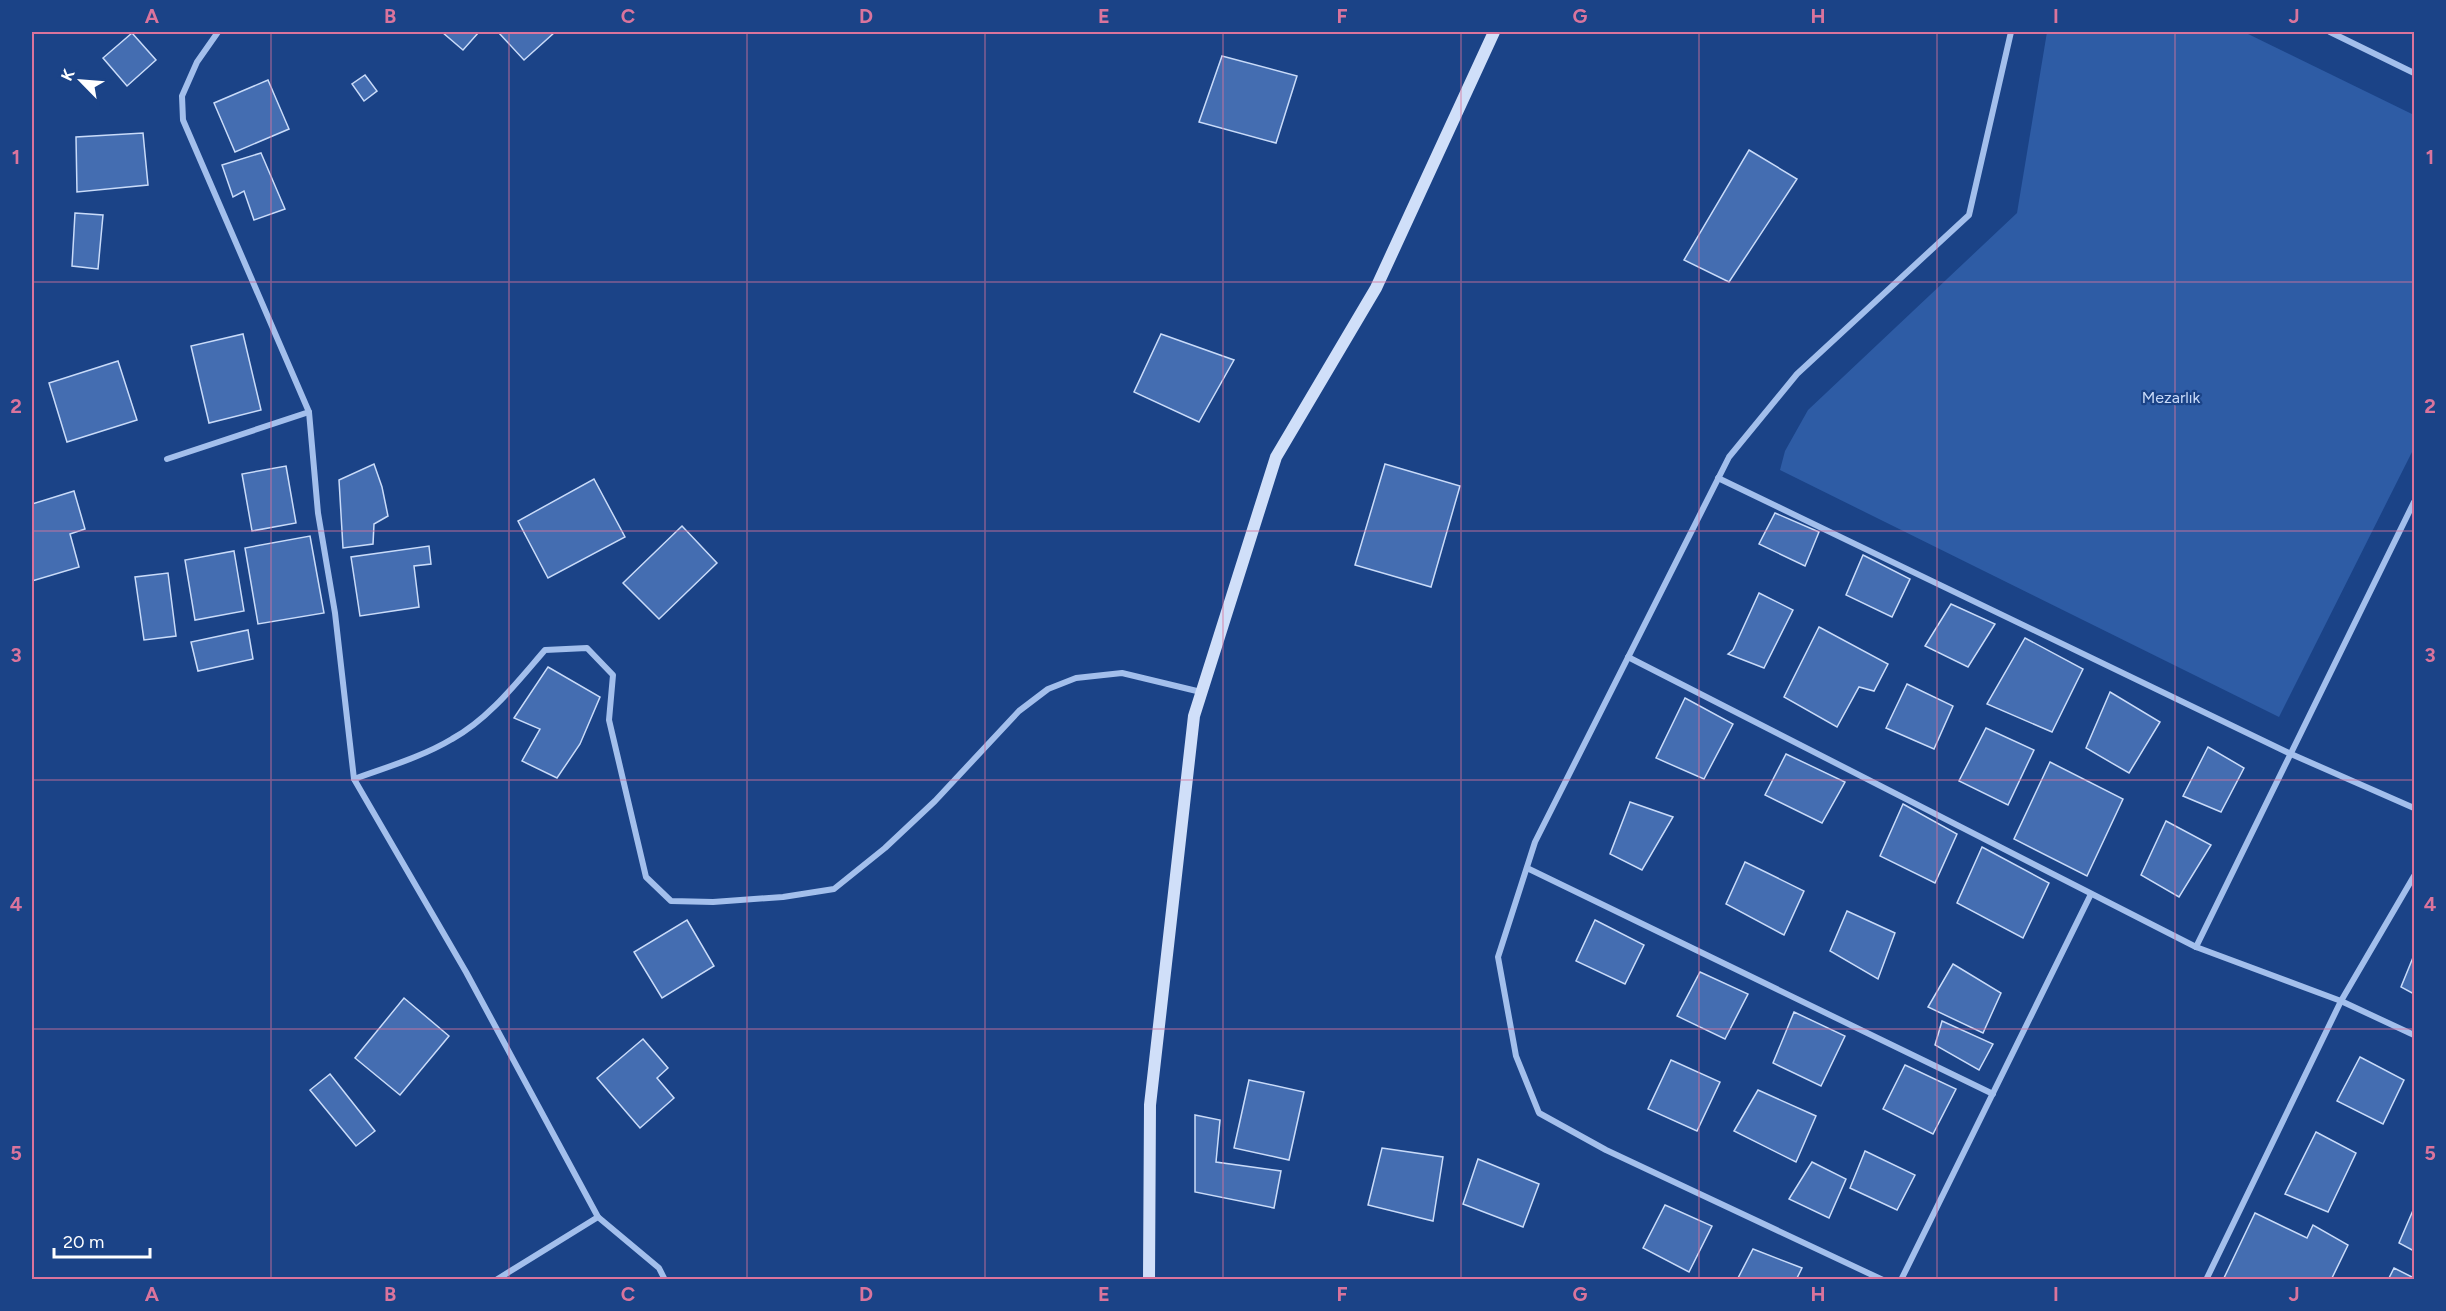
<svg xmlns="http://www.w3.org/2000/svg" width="2446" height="1311" viewBox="0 0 2446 1311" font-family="Figtree,sans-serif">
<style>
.green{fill:#2e5ca5}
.building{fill:#446db1;stroke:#c9dbf9;stroke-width:1.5}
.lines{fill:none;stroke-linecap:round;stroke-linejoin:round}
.street{stroke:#a3bfec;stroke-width:6}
.secondary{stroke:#d0dff9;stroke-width:12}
.grid{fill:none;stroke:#da749d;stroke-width:1.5;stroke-opacity:0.55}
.labels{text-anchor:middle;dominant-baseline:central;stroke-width:4.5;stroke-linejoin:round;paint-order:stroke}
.park-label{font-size:16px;fill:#c9dbf9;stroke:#1b4387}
.neatline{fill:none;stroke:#da749d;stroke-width:2}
.grid-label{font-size:20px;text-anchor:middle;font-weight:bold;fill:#da749d}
</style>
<rect width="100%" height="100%" fill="#1b4387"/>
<!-- green -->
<path class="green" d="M 2047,32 L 2244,32 L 2414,115 L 2414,448 L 2279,717 L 1780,470 L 1785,451 L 1808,410 L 2017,213 Z"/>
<!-- building -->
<g class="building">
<path d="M 442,32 L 479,32 L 463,50 Z"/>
<path d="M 498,32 L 555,32 L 524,60 Z"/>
<path d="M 132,33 L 156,60 L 127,86 L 103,58 Z"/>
<path d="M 1222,56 L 1297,76 L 1276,143 L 1199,122 Z"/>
<path d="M 365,75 L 377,91 L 364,101 L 352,84 Z"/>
<path d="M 268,80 L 289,129 L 235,152 L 214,103 Z"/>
<path d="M 143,133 L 148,185 L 77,192 L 76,137 Z"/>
<path d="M 1749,150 L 1797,179 L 1729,282 L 1684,260 Z"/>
<path d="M 261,153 L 285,209 L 254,220 L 244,191 L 233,197 L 222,165 Z"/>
<path d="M 75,213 L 103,215 L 98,269 L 72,266 Z"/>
<path d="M 243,334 L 261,410 L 209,423 L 191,346 Z"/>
<path d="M 1161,334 L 1234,360 L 1199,422 L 1134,392 Z"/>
<path d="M 118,361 L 137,420 L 67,442 L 49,383 Z"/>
<path d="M 374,464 L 382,487 L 388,516 L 374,524 L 373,544 L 343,548 L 339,480 Z"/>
<path d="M 1385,464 L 1460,486 L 1431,587 L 1355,565 Z"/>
<path d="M 286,466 L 296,523 L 252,531 L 242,474 Z"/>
<path d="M 594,479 L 625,537 L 548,578 L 518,521 Z"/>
<path d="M 74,491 L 85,529 L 70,534 L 79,567 L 32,581 L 32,504 Z"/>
<path d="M 1775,513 L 1819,532 L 1805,566 L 1759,544 Z"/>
<path d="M 682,526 L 717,563 L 659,619 L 623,583 Z"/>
<path d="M 310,536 L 324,613 L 258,624 L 245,548 Z"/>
<path d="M 429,546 L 431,564 L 414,566 L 419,607 L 360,616 L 351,557 Z"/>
<path d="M 234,551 L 244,611 L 195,620 L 185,560 Z"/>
<path d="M 1863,555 L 1910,579 L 1892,617 L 1846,595 Z"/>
<path d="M 168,573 L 176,636 L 144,640 L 135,577 Z"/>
<path d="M 1759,593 L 1793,610 L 1764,668 L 1728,654 L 1733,650 Z"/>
<path d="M 1951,604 L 1995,624 L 1968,667 L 1925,646 Z"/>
<path d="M 1819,627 L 1888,664 L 1874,691 L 1859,687 L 1837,727 L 1784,697 Z"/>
<path d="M 248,630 L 253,659 L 198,671 L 191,642 Z"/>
<path d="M 2025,638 L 2083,669 L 2052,732 L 1987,704 Z"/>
<path d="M 548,667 L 600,697 L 580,744 L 557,778 L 522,761 L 540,729 L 514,718 Z"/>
<path d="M 1907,684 L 1953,706 L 1934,749 L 1886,728 Z"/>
<path d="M 2110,692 L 2160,722 L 2129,773 L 2086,748 Z"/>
<path d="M 1685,698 L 1733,724 L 1704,779 L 1656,758 Z"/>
<path d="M 1986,728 L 2034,750 L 2008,805 L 1959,781 Z"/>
<path d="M 2208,747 L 2244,768 L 2221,812 L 2183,796 Z"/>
<path d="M 1786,754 L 1845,782 L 1822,823 L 1765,795 Z"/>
<path d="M 2050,762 L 2123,799 L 2087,876 L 2014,839 Z"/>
<path d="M 1630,802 L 1673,817 L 1642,870 L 1610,854 Z"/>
<path d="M 1903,804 L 1957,834 L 1935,883 L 1880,856 Z"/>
<path d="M 2166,821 L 2211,845 L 2179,897 L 2141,875 Z"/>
<path d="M 1982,847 L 2049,883 L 2023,938 L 1957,903 Z"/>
<path d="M 1745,862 L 1804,891 L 1784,935 L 1726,904 Z"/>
<path d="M 1847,911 L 1895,933 L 1878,979 L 1830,951 Z"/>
<path d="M 687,920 L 714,966 L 662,998 L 634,952 Z"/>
<path d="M 1595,920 L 1644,945 L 1625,984 L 1576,961 Z"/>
<path d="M 2414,955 L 2414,994 L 2401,987 Z"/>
<path d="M 1953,964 L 2001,993 L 1983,1033 L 1928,1007 Z"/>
<path d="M 1700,972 L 1748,994 L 1725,1039 L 1677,1016 Z"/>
<path d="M 404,998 L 449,1036 L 400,1095 L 355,1058 Z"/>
<path d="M 1794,1012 L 1845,1036 L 1821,1086 L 1773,1063 Z"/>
<path d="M 1942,1021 L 1993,1044 L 1979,1070 L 1935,1045 Z"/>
<path d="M 643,1039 L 668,1068 L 657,1078 L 674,1098 L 640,1128 L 597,1078 Z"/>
<path d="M 2360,1057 L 2404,1080 L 2383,1124 L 2337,1101 Z"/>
<path d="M 1671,1060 L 1720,1082 L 1697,1131 L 1648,1109 Z"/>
<path d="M 1905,1065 L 1956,1089 L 1933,1134 L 1883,1109 Z"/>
<path d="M 330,1074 L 375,1131 L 356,1146 L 310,1090 Z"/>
<path d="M 1249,1080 L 1304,1092 L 1289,1160 L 1234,1148 Z"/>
<path d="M 1758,1090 L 1816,1116 L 1796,1162 L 1734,1131 Z"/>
<path d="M 1195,1115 L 1220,1120 L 1216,1162 L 1281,1171 L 1274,1208 L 1195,1192 Z"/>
<path d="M 2316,1132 L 2356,1153 L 2328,1212 L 2285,1194 Z"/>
<path d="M 1382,1148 L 1443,1157 L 1433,1221 L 1368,1205 Z"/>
<path d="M 1865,1151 L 1915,1175 L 1897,1210 L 1850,1188 Z"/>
<path d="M 1478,1159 L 1539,1184 L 1523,1227 L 1463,1204 Z"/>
<path d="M 1812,1162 L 1846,1179 L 1829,1218 L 1789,1199 Z"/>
<path d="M 1665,1205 L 1712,1226 L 1689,1272 L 1643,1248 Z"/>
<path d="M 2414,1208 L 2414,1251 L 2399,1243 Z"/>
<path d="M 2255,1213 L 2307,1238 L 2313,1225 L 2348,1245 L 2331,1280 L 2223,1280 Z"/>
<path d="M 1753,1249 L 1802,1268 L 1796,1280 L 1737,1280 Z"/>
<path d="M 2394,1268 L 2414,1278 L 2414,1280 L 2388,1280 Z"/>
</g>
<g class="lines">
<!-- street -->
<g class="street">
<path d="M 218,32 L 197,62 L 182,96 L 183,120 L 309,412 L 318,513 L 335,613 L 354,779 L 466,972 L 598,1217 L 659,1268 L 665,1280"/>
<path d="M 2330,32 L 2414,73"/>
<path d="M 167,459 L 309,412"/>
<path d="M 1718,478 L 2291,754 L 2414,808"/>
<path d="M 1628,657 L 2196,947 L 2341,1001 L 2414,1035"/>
<path d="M 354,779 C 387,767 422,757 452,739 C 489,719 518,681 545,650 L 587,648 L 613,675 L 609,720 L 646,877 L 671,901 L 713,902 L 783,897 L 834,889 L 885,848 L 935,801 L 1019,711 L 1048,689 L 1076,678 L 1122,673 L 1201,692"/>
<path d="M 1527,868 L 1993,1094"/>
<path d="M 2196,947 L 2414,502"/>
<path d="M 496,1280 L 598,1217"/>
<path d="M 1883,1280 L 1606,1150 L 1539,1113 L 1516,1056 L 1498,957 L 1535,842 L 1729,457 L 1797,374 L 1969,215 L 2011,32"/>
<path d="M 1901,1280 L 2091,894"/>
<path d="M 2206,1280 L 2341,1001 L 2414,876"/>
</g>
<!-- secondary -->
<path class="secondary" d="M 1149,1280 L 1150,1105 L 1194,716 L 1276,457 L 1376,288 L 1494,32"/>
</g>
<!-- grid -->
<path class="grid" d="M 271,32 L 271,1280M 509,32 L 509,1280M 747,32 L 747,1280M 985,32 L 985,1280M 1223,32 L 1223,1280M 1461,32 L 1461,1280M 1699,32 L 1699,1280M 1937,32 L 1937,1280M 2175,32 L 2175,1280M 32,282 L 2414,282M 32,531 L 2414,531M 32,780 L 2414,780M 32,1029 L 2414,1029"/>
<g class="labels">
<!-- park labels -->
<g class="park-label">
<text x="2171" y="397">Mezarlık</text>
</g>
</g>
<!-- border -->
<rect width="2446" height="1311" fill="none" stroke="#1b4387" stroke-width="66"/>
<!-- north arrow -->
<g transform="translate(81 81) rotate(295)" stroke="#1b4387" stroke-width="4.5" paint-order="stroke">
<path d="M0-4.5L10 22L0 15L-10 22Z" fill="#ffffff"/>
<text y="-9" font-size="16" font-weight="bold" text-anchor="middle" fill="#ffffff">K</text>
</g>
<!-- scale -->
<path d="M54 1248v9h96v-9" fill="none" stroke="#ffffff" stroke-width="3"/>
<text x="63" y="1248" font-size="18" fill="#ffffff" stroke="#1b4387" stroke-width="4.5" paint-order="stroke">20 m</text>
<rect x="33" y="33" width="2380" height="1245" class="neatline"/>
<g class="grid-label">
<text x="152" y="23">A</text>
<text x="390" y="23">B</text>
<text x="628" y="23">C</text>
<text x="866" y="23">D</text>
<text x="1104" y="23">E</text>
<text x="1342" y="23">F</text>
<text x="1580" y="23">G</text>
<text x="1818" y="23">H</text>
<text x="2056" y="23">I</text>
<text x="2294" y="23">J</text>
<text x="16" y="164">1</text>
<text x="2430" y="164">1</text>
<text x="16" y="413">2</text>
<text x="2430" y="413">2</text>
<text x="16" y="662">3</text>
<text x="2430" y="662">3</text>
<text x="16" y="911">4</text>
<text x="2430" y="911">4</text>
<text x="16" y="1160">5</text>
<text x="2430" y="1160">5</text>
<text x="152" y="1301">A</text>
<text x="390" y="1301">B</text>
<text x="628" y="1301">C</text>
<text x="866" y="1301">D</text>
<text x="1104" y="1301">E</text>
<text x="1342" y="1301">F</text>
<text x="1580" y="1301">G</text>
<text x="1818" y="1301">H</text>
<text x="2056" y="1301">I</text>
<text x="2294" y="1301">J</text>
</g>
</svg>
